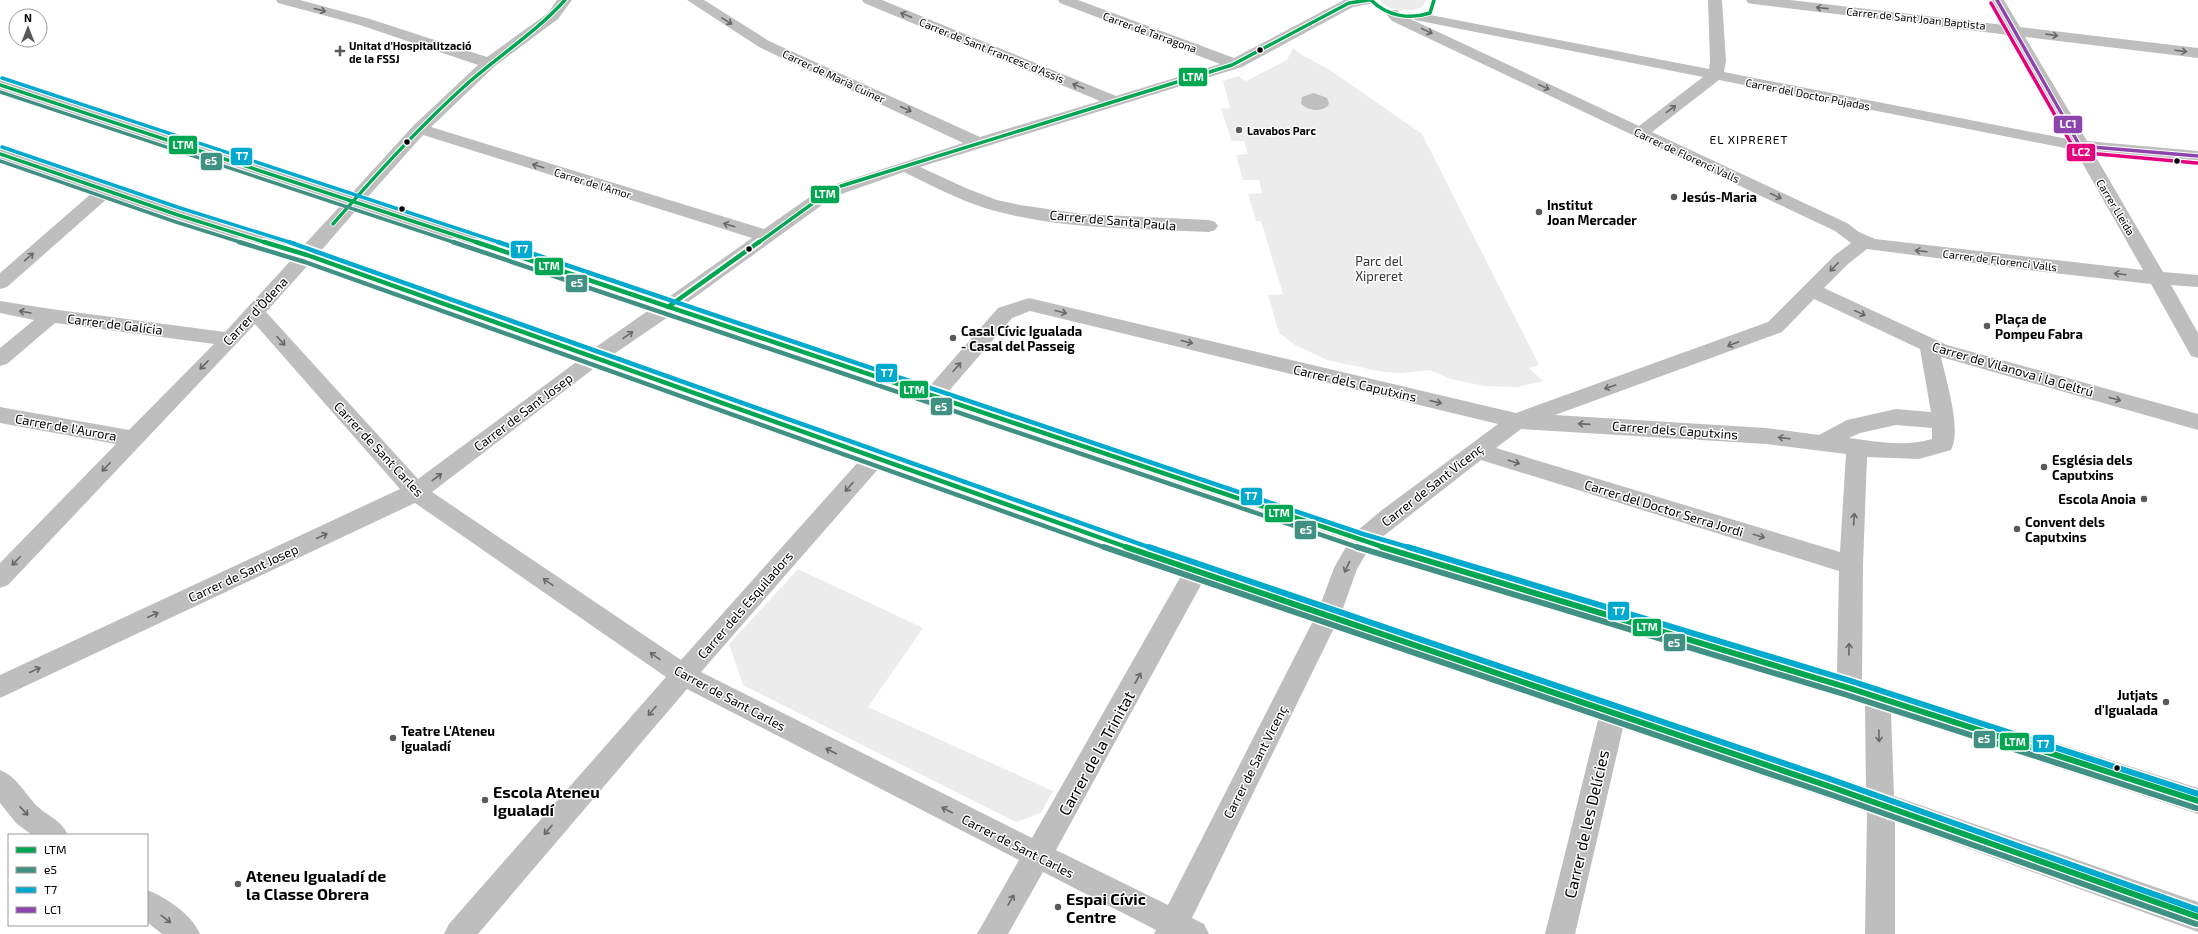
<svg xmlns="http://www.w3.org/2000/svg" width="2198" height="934" viewBox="0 0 2198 934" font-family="'Exo 2',sans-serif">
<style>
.green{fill:#ececec}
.water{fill:#bfbfbf}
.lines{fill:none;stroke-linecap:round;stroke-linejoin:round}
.minor{fill:#bebebe;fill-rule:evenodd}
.bus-1-far2-casing{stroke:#fff;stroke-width:5.5}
.bus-1-far1-casing{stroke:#fff;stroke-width:8}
.bus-1-casing{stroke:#fff;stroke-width:9}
.bus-2-far2-casing{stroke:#fff;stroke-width:5.5}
.bus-2-far1-casing{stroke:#fff;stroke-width:8}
.bus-2-casing{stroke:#fff;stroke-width:9}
.bus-3-far2-casing{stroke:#fff;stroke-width:5.5}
.bus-3-far1-casing{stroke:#fff;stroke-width:8}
.bus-3-casing{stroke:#fff;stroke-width:9}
.bus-4-casing{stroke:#fff;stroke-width:5.5}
.bus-5-casing{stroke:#fff;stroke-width:5.5}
.bus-1-far2{stroke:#00a651;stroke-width:3.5}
.bus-1-far1{stroke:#00a651;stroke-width:4.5}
.bus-1{stroke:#00a651;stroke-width:6}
.bus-2-far2{stroke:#409183;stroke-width:3.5}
.bus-2-far1{stroke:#409183;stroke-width:4.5}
.bus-2{stroke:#409183;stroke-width:6}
.bus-3-far2{stroke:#00a9ce;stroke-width:3.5}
.bus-3-far1{stroke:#00a9ce;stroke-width:4.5}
.bus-3{stroke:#00a9ce;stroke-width:6}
.bus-4{stroke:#8e44ad;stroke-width:3.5}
.bus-5{stroke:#e5007d;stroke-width:3.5}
.oneway{stroke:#686868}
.bus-dot{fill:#000;stroke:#fff;stroke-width:1.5}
.poi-dot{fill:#595959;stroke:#fff;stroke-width:1.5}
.labels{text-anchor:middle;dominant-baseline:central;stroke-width:3;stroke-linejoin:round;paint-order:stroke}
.far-street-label{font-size:11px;fill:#000;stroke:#fff}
.far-poi-label{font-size:11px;font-weight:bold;fill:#000;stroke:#fff;text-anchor:start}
.far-neighbourhood-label{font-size:12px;letter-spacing:1px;fill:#000;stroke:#fff}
.poi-label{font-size:13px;font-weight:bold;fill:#000;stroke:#fff;text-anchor:start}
.street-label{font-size:13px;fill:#000;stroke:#fff}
.park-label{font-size:13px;fill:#333;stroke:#fff}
.near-street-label{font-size:16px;fill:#000;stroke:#fff}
.near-poi-label{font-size:16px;font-weight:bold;fill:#000;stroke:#fff;text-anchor:start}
.line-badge{stroke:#fff;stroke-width:1.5}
.badge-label{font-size:11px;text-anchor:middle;font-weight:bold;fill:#fff}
</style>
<rect width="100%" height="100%" fill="#fff"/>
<!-- green -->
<g class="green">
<path d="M 1380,0 L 1426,0 L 1422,7 C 1409,13 1388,12 1380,0 Z"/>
<path d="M 1293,48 L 1302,55 L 1330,70 L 1422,134 L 1539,365 L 1529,368 L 1543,381 L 1518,387 L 1484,386 L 1450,379 L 1430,370 L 1402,373 L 1383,372 L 1327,360 L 1295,345 L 1279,333 L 1268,295 L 1283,294 L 1261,221 L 1256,221 L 1248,194 L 1262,193 L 1259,180 L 1243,180 L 1236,155 L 1248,154 L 1244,141 L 1232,141 L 1221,109 L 1230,108 L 1223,81 L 1238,76 L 1246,81 L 1287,60 Z"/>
<path d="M 798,569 L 923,628 L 868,707 L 1053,791 L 1041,813 L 1016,822 L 743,685 L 729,644 Z"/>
</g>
<!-- water -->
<path class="water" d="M 1314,93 L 1327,98 L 1329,103 L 1328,106 C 1320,112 1309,111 1301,104 L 1302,97 Z"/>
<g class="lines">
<!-- minor -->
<g class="minor">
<path d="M 276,0 L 300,0 L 370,19 L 487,57 L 548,13 L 557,0 L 572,0 L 558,19 L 495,66 L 431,127 L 764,229 L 821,189 L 963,143 L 759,47 L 687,0 L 704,0 L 769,41 L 980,137 L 1100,101 L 864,3 L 862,0 L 882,0 L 1116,96 L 1220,64 L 1060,3 L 1058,0 L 1078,0 L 1234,58 L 1344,0 L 1376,0 L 1374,3 L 1353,7 L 1242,67 L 920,167 L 968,189 L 997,200 L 1020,205 L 1082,214 L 1209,220 L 1215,222 L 1218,226 L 1215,230 L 1209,232 C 1135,228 1057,230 985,208 C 957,199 930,185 904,172 L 833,197 L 684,305 L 929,387 L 998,308 L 1029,298 L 1516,413 L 1768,322 L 1834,256 L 1851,243 L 1835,231 L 1392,21 L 1385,13 L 1387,10 L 1397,10 L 1402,15 L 1639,126 L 1703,77 L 1420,21 L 1415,20 L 1413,17 L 1415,14 L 1420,13 L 1709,69 L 1710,61 L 1708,0 L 1722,0 L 1726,61 L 1724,72 L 2068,139 L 2009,35 L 1753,4 L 1748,3 L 1746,0 L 1790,0 L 2004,25 L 1990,0 L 2004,0 L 2020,27 L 2198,48 L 2198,58 L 2025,37 L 2087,141 L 2198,151 L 2198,161 L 2093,152 L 2163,272 L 2198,275 L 2198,287 L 2171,285 L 2198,333 L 2198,358 L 2191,356 L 2151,284 L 2036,271 L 1867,249 L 1848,264 L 1824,288 L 1947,345 L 2198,414 L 2198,430 L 1941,357 C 1946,380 1962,430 1951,450 L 1919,459 L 1867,457 L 1863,565 L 1862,681 L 2198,788 L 2198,814 L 1891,713 L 1894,796 L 2198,902 L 2198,932 L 1895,822 L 1895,934 L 1865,934 L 1867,812 L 1623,728 L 1575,934 L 1545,934 L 1598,720 L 1334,628 L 1192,918 L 1204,924 L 1209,934 L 1154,934 L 1156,930 L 1043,872 L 1008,934 L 977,934 L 1019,860 L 687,689 L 478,934 L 444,934 L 449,924 L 666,677 L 415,503 L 0,698 L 0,675 L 400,489 L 255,324 L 8,585 L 0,588 L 0,563 L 116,444 L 0,423 L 0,407 L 129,430 L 214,344 L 55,323 L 7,364 L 0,366 L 0,348 L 34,320 L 0,313 L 0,301 L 51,309 L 225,332 L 294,257 L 109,197 L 7,287 L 0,289 L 0,273 L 93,192 L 0,160 L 0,149 L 184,211 L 302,247 L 343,203 L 0,90 L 0,80 L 351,194 L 414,125 L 478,65 L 360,25 L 278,3 ZM 1719,80 L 2075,150 L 2143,270 L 1875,239 L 1859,232 L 1847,223 L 1652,132 ZM 423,135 L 752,238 L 666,299 L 366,199 ZM 358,208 L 379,215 L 652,308 L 593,349 L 319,253 ZM 310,263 L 579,360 L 418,479 L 266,312 ZM 1814,299 L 1920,349 L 1931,412 L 1896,409 L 1847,420 L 1819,435 L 1766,428 L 1555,415 L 1782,332 ZM 1030,311 L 1498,424 L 1382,510 L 1357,531 L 947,393 L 1012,318 ZM 671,315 L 1347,545 L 1334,568 L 1321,603 L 1118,535 L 611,356 ZM 597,366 L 859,461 L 681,660 L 432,492 ZM 1896,425 L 1932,428 L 1932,439 C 1905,447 1877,442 1849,438 L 1860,433 ZM 1521,429 L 1766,444 L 1846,454 L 1840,552 L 1496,448 ZM 1481,460 L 1839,571 L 1837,673 L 1381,538 ZM 879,468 L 1181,576 L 1032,838 L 701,672 ZM 1367,552 L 1865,705 L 1866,787 L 1342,611 L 1357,569 ZM 1202,583 L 1313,621 L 1168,905 L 1056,850 Z"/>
<path d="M 0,770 C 16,776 23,791 35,804 C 46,816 61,819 68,835 L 32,835 L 16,823 L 0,803 Z"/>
<path d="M 147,890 C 166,897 192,915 200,934 L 162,934 L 147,922 Z"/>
</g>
<!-- bus-1-far2 casing -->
<g class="bus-1-far2-casing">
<g id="bus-1-far2">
<path d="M 1371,0 C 1387,16 1409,20 1430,13 L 1434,0"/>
<path d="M 0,85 L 479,243"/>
<path d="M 0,154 L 178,215 L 267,243"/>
<path d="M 333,224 C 376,175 419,127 468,83 C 500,55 536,32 565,0"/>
<path d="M 758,243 L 827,193 L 841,186 L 1232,65 L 1349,3 L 1369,0"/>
</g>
</g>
<!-- bus-1-far1 casing -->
<g class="bus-1-far1-casing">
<g id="bus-1-far1">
<path d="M 264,242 L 307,255 L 1129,548"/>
<path d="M 476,242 L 1386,548"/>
<path d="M 668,307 L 759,242"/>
</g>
</g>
<!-- bus-1 casing -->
<g class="bus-1-casing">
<g id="bus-1">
<path d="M 1126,547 L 1831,787 L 2198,917"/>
<path d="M 1382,547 L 1849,688 L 2198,801"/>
</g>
</g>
<!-- bus-2-far2 casing -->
<g class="bus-2-far2-casing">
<g id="bus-2-far2">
<path d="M 0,92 L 456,243"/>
<path d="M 0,161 L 176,222 L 243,243"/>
</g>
</g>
<!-- bus-2-far1 casing -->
<g class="bus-2-far1-casing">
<g id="bus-2-far1">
<path d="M 239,242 L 305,262 L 1106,548"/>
<path d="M 453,242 L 1360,548"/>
</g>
</g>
<!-- bus-2 casing -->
<g class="bus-2-casing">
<g id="bus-2">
<path d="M 1104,547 L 1829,794 L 2196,924"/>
<path d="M 1357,547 L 1847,695 L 2196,808"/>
</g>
</g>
<!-- bus-3-far2 casing -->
<g class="bus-3-far2-casing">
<g id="bus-3-far2">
<path d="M 2,78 L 501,243"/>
<path d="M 2,147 L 180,208 L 292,243"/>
</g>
</g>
<!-- bus-3-far1 casing -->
<g class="bus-3-far1-casing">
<g id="bus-3-far1">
<path d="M 289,242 L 1151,548"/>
<path d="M 498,242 L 1363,534 L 1411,548"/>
</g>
</g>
<!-- bus-3 casing -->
<g class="bus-3-casing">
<g id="bus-3">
<path d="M 1149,547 L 1833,780 L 2198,910"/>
<path d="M 1408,547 L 1851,681 L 2198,794"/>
</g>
</g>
<!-- bus-4 casing -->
<g class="bus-4-casing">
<path id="bus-4" d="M 1997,0 L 2080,146 L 2198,156"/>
</g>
<!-- bus-5 casing -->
<g class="bus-5-casing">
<path id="bus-5" d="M 1991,3 L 2076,152 L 2197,163"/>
</g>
<!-- bus-1-far2 -->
<use href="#bus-1-far2" class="bus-1-far2"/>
<!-- bus-1-far1 -->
<use href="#bus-1-far1" class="bus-1-far1"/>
<!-- bus-1 -->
<use href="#bus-1" class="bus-1"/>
<!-- bus-2-far2 -->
<use href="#bus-2-far2" class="bus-2-far2"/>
<!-- bus-2-far1 -->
<use href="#bus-2-far1" class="bus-2-far1"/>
<!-- bus-2 -->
<use href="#bus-2" class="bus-2"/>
<!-- bus-3-far2 -->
<use href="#bus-3-far2" class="bus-3-far2"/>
<!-- bus-3-far1 -->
<use href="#bus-3-far1" class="bus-3-far1"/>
<!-- bus-3 -->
<use href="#bus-3" class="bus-3"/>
<!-- bus-4 -->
<use href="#bus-4" class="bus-4"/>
<!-- bus-5 -->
<use href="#bus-5" class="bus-5"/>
</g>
<!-- one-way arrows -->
<defs><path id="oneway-shaft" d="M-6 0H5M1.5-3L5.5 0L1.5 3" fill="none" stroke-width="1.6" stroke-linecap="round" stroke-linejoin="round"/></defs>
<g class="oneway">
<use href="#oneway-shaft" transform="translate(1822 8) rotate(-174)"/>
<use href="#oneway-shaft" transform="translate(320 10) rotate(15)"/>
<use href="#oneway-shaft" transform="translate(906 15) rotate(-158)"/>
<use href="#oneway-shaft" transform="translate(727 21) rotate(32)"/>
<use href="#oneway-shaft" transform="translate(1427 31) rotate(25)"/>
<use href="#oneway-shaft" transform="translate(2052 35) rotate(8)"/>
<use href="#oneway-shaft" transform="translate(2181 51) rotate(7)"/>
<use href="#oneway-shaft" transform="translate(1078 86) rotate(-158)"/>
<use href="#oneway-shaft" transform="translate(1544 87) rotate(25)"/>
<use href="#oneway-shaft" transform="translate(906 109) rotate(25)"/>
<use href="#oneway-shaft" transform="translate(1671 109) rotate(-37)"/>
<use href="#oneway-shaft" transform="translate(538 166) rotate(-163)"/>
<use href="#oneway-shaft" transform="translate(1776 196) rotate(25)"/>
<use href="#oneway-shaft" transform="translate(729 225) rotate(-163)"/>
<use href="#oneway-shaft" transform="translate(1921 251) rotate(-173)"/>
<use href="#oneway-shaft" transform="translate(29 257) rotate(-41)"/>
<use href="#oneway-shaft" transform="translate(1834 267) rotate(134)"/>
<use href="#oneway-shaft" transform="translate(2120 274) rotate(-173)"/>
<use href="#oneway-shaft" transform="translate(25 312) rotate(-170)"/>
<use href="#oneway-shaft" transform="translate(1061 312) rotate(14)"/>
<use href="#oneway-shaft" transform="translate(1860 313) rotate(25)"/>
<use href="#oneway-shaft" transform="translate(628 335) rotate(-35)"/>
<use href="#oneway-shaft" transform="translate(281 341) rotate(48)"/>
<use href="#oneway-shaft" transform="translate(1187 342) rotate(14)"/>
<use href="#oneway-shaft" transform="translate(1733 344) rotate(159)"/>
<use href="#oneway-shaft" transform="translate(204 365) rotate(134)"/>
<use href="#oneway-shaft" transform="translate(957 367) rotate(-48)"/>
<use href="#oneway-shaft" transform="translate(1610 387) rotate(161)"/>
<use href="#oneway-shaft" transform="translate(2115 399) rotate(15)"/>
<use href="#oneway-shaft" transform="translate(1436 402) rotate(13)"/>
<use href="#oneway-shaft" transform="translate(1584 424) rotate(-176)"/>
<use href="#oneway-shaft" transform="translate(1784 438) rotate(-173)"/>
<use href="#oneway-shaft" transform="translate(1514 462) rotate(17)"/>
<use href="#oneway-shaft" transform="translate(106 467) rotate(134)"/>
<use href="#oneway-shaft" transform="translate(437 477) rotate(-37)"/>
<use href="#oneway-shaft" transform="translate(849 487) rotate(131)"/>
<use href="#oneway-shaft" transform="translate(1854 519) rotate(-86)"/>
<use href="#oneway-shaft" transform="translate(322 536) rotate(-25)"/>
<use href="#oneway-shaft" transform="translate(1759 536) rotate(17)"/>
<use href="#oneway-shaft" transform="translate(16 561) rotate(134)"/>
<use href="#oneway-shaft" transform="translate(1347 567) rotate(115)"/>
<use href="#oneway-shaft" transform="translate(548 582) rotate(-145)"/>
<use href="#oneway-shaft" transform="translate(153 615) rotate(-25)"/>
<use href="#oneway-shaft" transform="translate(1849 649) rotate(-89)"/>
<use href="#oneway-shaft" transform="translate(655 656) rotate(-145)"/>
<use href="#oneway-shaft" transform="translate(35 670) rotate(-25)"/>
<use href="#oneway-shaft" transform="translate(1138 678) rotate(-61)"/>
<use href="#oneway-shaft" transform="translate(652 711) rotate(131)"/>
<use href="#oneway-shaft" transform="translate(1879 736) rotate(89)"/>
<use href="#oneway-shaft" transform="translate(831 751) rotate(-153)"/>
<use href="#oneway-shaft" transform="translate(947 810) rotate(-153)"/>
<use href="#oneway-shaft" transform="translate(24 811) rotate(47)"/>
<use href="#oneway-shaft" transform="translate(548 830) rotate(131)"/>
<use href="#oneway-shaft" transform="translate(1011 900) rotate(-60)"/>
<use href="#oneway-shaft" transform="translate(166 919) rotate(38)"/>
</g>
<!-- markers -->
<g class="bus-dot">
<circle cx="1260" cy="50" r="3.5"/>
<circle cx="407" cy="142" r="3.5"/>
<circle cx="2177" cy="161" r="3.5"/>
<circle cx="402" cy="209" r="3.5"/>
<circle cx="749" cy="249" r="3.5"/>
<circle cx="2117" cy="768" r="3.5"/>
</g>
<g class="poi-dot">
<path d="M338 45h4v4h4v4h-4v4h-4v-4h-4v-4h4z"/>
<circle cx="1239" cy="130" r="4"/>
<circle cx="1674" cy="197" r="4"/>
<circle cx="1539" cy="212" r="4"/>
<circle cx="1987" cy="326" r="4"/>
<circle cx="953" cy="338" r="4"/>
<circle cx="2044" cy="467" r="4"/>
<circle cx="2144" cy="499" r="4"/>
<circle cx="2017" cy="529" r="4"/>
<circle cx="2166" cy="702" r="4"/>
<circle cx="393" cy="738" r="4"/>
<circle cx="485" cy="800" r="4"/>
<circle cx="238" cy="884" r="4"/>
<circle cx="1058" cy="907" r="4"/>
</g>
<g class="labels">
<!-- far-street labels -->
<g class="far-street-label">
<text transform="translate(1916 18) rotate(6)">Carrer de Sant Joan Baptista</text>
<text transform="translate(1150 32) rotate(20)">Carrer de Tarragona</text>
<text transform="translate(992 50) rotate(22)">Carrer de Sant Francesc d'Assís</text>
<text transform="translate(834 76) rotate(25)">Carrer de Marià Cuiner</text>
<text transform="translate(1808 94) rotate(11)">Carrer del Doctor Pujadas</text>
<text transform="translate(1687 155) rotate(25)">Carrer de Florenci Valls</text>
<text transform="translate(593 183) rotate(17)">Carrer de l'Amor</text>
<text transform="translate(2116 207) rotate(59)">Carrer Lleida</text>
<text transform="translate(2000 260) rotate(7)">Carrer de Florenci Valls</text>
</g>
<!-- far-poi labels -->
<g class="far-poi-label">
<text x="349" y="45">Unitat d'Hospitalització<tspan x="349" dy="13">de la FSSJ</tspan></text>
<text x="1247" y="130">Lavabos Parc</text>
</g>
<!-- far-neighbourhood labels -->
<g class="far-neighbourhood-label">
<text x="1749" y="139">EL XIPRERET</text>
</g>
<!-- poi labels -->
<g class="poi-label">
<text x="1682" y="197">Jesús-Maria</text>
<text x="1547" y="205">Institut<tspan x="1547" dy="15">Joan Mercader</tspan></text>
<text x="1995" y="319">Plaça de<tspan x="1995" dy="15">Pompeu Fabra</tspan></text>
<text x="961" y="331">Casal Cívic Igualada<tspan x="961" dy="15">- Casal del Passeig</tspan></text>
<text x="2052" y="460">Església dels<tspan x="2052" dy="15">Caputxins</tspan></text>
<text x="2136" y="499" text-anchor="end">Escola Anoia</text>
<text x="2025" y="522">Convent dels<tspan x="2025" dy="15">Caputxins</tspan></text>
<text x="2158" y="695" text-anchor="end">Jutjats<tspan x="2158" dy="15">d'Igualada</tspan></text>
<text x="401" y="731">Teatre L'Ateneu<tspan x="401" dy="15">Igualadí</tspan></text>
</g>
<!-- street labels -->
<g class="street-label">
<text transform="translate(1113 220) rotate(5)">Carrer de Santa Paula</text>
<text transform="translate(255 311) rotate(-47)">Carrer d'Òdena</text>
<text transform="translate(115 324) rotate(7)">Carrer de Galícia</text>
<text transform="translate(2013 369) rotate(16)">Carrer de Vilanova i la Geltrú</text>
<text transform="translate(1355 383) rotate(13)">Carrer dels Caputxins</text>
<text transform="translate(523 412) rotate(-37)">Carrer de Sant Josep</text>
<text transform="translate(66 427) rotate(10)">Carrer de l'Aurora</text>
<text transform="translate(1675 430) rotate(4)">Carrer dels Caputxins</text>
<text transform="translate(379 449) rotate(47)">Carrer de Sant Carles</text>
<text transform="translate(1432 485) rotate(-38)">Carrer de Sant Vicenç</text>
<text transform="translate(1664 508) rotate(17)">Carrer del Doctor Serra Jordi</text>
<text transform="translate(243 573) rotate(-25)">Carrer de Sant Josep</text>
<text transform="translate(745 605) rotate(-49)">Carrer dels Esquiladors</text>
<text transform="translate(730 698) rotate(28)">Carrer de Sant Carles</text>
<text transform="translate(1255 762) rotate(-63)">Carrer de Sant Vicenç</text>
<text transform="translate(1018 846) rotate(27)">Carrer de Sant Carles</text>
</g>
<!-- park labels -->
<g class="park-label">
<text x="1379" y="261">Parc del<tspan x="1379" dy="15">Xipreret</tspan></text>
</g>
<!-- near-street labels -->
<g class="near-street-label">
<text transform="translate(1096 753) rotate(-61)">Carrer de la Trinitat</text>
<text transform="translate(1586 824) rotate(-77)">Carrer de les Delícies</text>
</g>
<!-- near-poi labels -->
<g class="near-poi-label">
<text x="493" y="791">Escola Ateneu<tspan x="493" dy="18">Igualadí</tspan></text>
<text x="246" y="875">Ateneu Igualadí de<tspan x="246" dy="18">la Classe Obrera</tspan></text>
<text x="1066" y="898">Espai Cívic<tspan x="1066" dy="18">Centre</tspan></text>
</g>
</g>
<g class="line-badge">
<rect x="1178" y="67" width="30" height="20" rx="4" fill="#00a651"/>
<rect x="2053" y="115" width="30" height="19" rx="4" fill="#8e44ad"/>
<rect x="168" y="135" width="30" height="20" rx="4" fill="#00a651"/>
<rect x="2066" y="143" width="30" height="19" rx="4" fill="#e5007d"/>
<rect x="230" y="147" width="23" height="19" rx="4" fill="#00a9ce"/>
<rect x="200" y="152" width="23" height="19" rx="4" fill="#409183"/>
<rect x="810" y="185" width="30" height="19" rx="4" fill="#00a651"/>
<rect x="510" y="240" width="23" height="19" rx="4" fill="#00a9ce"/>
<rect x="534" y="257" width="30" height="19" rx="4" fill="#00a651"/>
<rect x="565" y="274" width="23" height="19" rx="4" fill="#409183"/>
<rect x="875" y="363" width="23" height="20" rx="4" fill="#00a9ce"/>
<rect x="899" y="380" width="30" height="19" rx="4" fill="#00a651"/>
<rect x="930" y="397" width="23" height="19" rx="4" fill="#409183"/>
<rect x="1240" y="487" width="23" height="19" rx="4" fill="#00a9ce"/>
<rect x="1264" y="504" width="30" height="19" rx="4" fill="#00a651"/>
<rect x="1294" y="520" width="23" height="20" rx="4" fill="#409183"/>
<rect x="1607" y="601" width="23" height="20" rx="4" fill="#00a9ce"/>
<rect x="1632" y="618" width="30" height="19" rx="4" fill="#00a651"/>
<rect x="1663" y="633" width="23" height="19" rx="4" fill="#409183"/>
<rect x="1973" y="730" width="23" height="19" rx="4" fill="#409183"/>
<rect x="1999" y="732" width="31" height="19" rx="4" fill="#00a651"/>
<rect x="2032" y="734" width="23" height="19" rx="4" fill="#00a9ce"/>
</g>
<g class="badge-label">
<text x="1193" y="81">LTM</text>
<text x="2068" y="128">LC1</text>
<text x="183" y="149">LTM</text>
<text x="2081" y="156">LC2</text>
<text x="242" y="160">T7</text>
<text x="211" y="165">e5</text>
<text x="825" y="198">LTM</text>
<text x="522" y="253">T7</text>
<text x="549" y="270">LTM</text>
<text x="577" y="287">e5</text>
<text x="887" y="377">T7</text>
<text x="914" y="394">LTM</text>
<text x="941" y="411">e5</text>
<text x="1251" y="500">T7</text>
<text x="1279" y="517">LTM</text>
<text x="1306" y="534">e5</text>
<text x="1619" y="615">T7</text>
<text x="1647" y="631">LTM</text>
<text x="1674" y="647">e5</text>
<text x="1984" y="743">e5</text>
<text x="2015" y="746">LTM</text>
<text x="2043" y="748">T7</text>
</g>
<!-- legend -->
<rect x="8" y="834" width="140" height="92" fill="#ffffff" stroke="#999999"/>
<rect x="16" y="847" width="20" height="6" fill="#00a651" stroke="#999999"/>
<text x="44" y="854" font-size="12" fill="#000000">LTM</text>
<rect x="16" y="867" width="20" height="6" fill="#409183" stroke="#999999"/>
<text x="44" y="874" font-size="12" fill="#000000">e5</text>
<rect x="16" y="887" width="20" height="6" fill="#00a9ce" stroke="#999999"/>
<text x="44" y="894" font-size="12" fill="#000000">T7</text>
<rect x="16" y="907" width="20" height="6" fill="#8e44ad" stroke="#999999"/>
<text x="44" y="914" font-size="12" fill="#000000">LC1</text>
<!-- north arrow -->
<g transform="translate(28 28)"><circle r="19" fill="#ffffff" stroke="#999999"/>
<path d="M0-3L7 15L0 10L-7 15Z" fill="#595959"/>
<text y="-6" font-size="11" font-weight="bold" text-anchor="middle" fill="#000000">N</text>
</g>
</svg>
